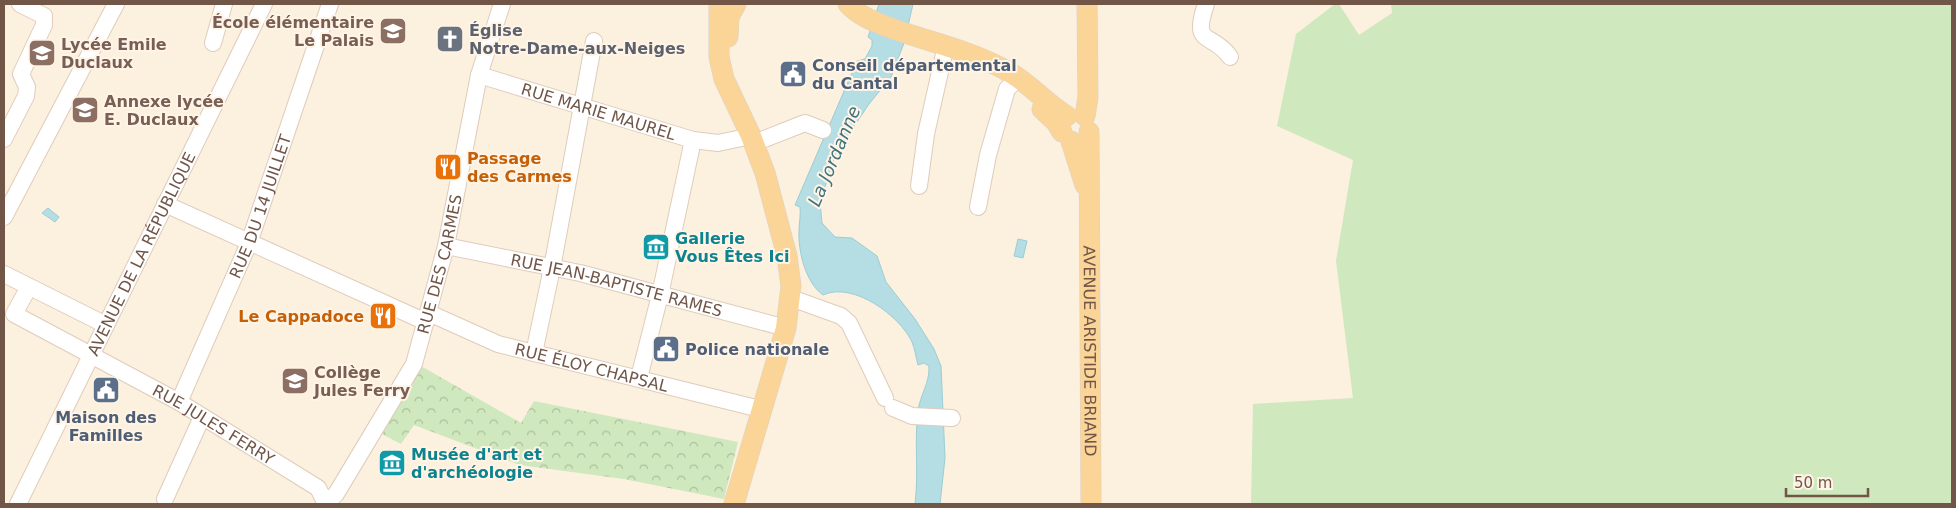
<svg xmlns="http://www.w3.org/2000/svg" width="1956" height="508" viewBox="0 0 1956 508" font-family="'DejaVu Sans',sans-serif">
<style>
.green{fill:#cfe8be}
.forest{fill:url(#forest-crowns)}
.water{fill:#b5dde4;stroke:#9bcdd6}
.lines{fill:none;stroke-linecap:round;stroke-linejoin:round}
.minor-casing{stroke:#dfccbb;stroke-width:18}
.major-casing{stroke:#dad3cf;stroke-width:21}
.minor{stroke:#fff;stroke-width:16}
.major{stroke:#fad597;stroke-width:20}
.labels{text-anchor:middle;dominant-baseline:central;stroke-width:4;stroke-linejoin:round;paint-order:stroke}
.education-label{font-size:16px;font-weight:bold;fill:#785e54;stroke:#fff4e5;text-anchor:start}
.worship-label{font-size:16px;font-weight:bold;fill:#5b616d;stroke:#fff4e5;text-anchor:start}
.service-label{font-size:16px;font-weight:bold;fill:#4e5e75;stroke:#fff4e5;text-anchor:start}
.street-label{font-size:16px;fill:#715648;stroke:#fff4e5}
.food-label{font-size:16px;font-weight:bold;fill:#c56008;stroke:#fff4e5;text-anchor:start}
.culture-label{font-size:16px;font-weight:bold;fill:#0d838f;stroke:#fff4e5;text-anchor:start}
.water-label{font-size:18px;font-style:italic;fill:#3f737e;stroke:#fff4e5}
</style>
<defs>
<pattern id="forest-crowns" width="20" height="18" patternUnits="userSpaceOnUse" patternTransform="scale(1.25)"><rect width="20" height="18" fill="#cfe8be"/><path d="M2 6a3 3 0 1 1 6 0M12 15a3 3 0 1 1 6 0" fill="none" stroke="#acbf9c"/></pattern>
</defs>
<rect width="100%" height="100%" fill="#fcf0df"/>
<!-- green -->
<path class="green" d="M 1335,4 L 1339,4 L 1359,35 L 1392,13 L 1391,4 L 1952,4 L 1952,504 L 1251,504 L 1253,404 L 1353,398 L 1336,261 L 1353,160 L 1277,126 L 1296,34 Z"/>
<!-- forest -->
<path class="forest" d="M 419,365 L 521,423 L 534,401 L 738,442 L 724,499 L 624,479 L 520,465 L 414,425 L 401,444 L 382,434 Z"/>
<!-- water -->
<g class="water">
<path d="M 879,4 L 913,4 L 904,43 L 891,77 L 869,104 L 836,153 L 820,202 L 822,223 L 835,237 L 852,238 L 877,256 L 886,282 L 915,319 L 934,349 L 941,366 L 945,458 L 940,504 L 915,504 C 919,473 914,442 918,411 C 920,395 930,383 929,366 L 924,363 L 918,365 C 916,358 915,349 912,342 C 900,316 853,281 823,295 C 806,283 798,252 799,231 C 799,223 801,215 800,207 L 795,205 L 857,61 L 865,59 L 872,46 L 872,40 L 868,37 Z"/>
<path d="M 48,208 L 59,217 L 55,222 L 42,213 Z"/>
<path d="M 1018,239 L 1027,241 L 1023,258 L 1014,256 Z"/>
</g>
<g class="lines">
<!-- minor casing -->
<g class="minor-casing">
<g id="minor">
<path d="M 1206,4 C 1191,48 1212,31 1230,57"/>
<path d="M 213,43 L 224,4"/>
<path id="s1" d="M 479,75 L 693,140 L 718,143 L 751,136"/>
<path d="M 4,139 L 26,96 L 27,87 L 21,74 L 44,25 L 44,16 L 20,4"/>
<path d="M 754,143 L 805,123 L 823,130"/>
<path d="M 919,186 L 926,134 L 944,54"/>
<path d="M 165,204 L 426,322"/>
<path d="M 978,207 L 988,155 L 1007,89 L 1012,84"/>
<path d="M 4,217 L 116,4"/>
<path id="s2" d="M 446,246 L 580,273 L 786,328"/>
<path d="M 4,274 L 106,325"/>
<path id="s3" d="M 29,287 L 14,314 L 179,402 L 318,488 L 326,504"/>
<path d="M 791,298 L 841,316 L 849,323 L 885,398"/>
<path id="s4" d="M 429,313 L 498,344 L 760,409"/>
<path d="M 534,353 L 552,268 L 594,41"/>
<path d="M 639,378 L 660,295 L 693,140"/>
<path id="s5" d="M 179,402 L 249,243 L 330,4"/>
<path d="M 893,408 L 912,416 L 952,418"/>
<path d="M 165,499 L 202,417"/>
<path id="s6" d="M 18,504 L 264,4"/>
<path id="s7" d="M 326,504 L 336,494 L 414,364 L 446,246 L 479,75 L 502,4"/>
</g>
</g>
<!-- major casing -->
<g class="major-casing">
<g id="major">
<path d="M 719,4 L 719,57 L 724,79 L 751,136 L 765,173 L 787,256 L 791,286 L 786,328 L 734,504"/>
<path d="M 848,4 C 859,16 873,21 888,27 C 928,42 971,50 1009,72 C 1031,84 1046,104 1067,116"/>
<path d="M 728,37 L 729,17 L 736,4"/>
<path d="M 1042,109 L 1056,122 L 1062,132"/>
<path d="M 1085,116 L 1088,97 L 1087,4"/>
<path id="s8" d="M 1089,132 L 1091,504"/>
<path d="M 1071,141 L 1085,185"/>
</g>
</g>
<!-- minor -->
<use href="#minor" class="minor"/>
<!-- major -->
<use href="#major" class="major"/>
</g>
<!-- icons -->
<defs>
<g id="school-square" transform="scale(1.4375)"><rect x="-9" y="-9" width="18" height="18" rx="4" fill="#8d6e63" stroke="#fff4e5"/><path d="M0-5L7-2L0 1L-7-2ZM-4 1L0 2.5L4 1V4Q0 6-4 4Z" fill="#fff"/></g>
<g id="church-square" transform="scale(1.4375)"><rect x="-9" y="-9" width="18" height="18" rx="4" fill="#6b7280" stroke="#fff4e5"/><path d="M-1.2-6h2.4v3.5h3.3v2.4h-3.3V6h-2.4V-.1h-3.3v-2.4h3.3Z" fill="#fff"/></g>
<g id="civic-square" transform="scale(1.4375)"><rect x="-9" y="-9" width="18" height="18" rx="4" fill="#5c6f8a" stroke="#fff4e5"/><path d="M-.6-6.5H3V-4.5H.6V-3L4-1V1h2V6H-6V1h2V-1L-.6-3ZM-1.2 2.5V6h2.4V2.5Z" fill="#fff"/></g>
<g id="restaurant-square" transform="scale(1.4375)"><rect x="-9" y="-9" width="18" height="18" rx="4" fill="#e8710a" stroke="#fff4e5"/><path d="M-5-6h1v4h1v-4h1v4h1v-4h1v5L-1.5 .5V6h-2V.5L-5-1ZM5-6V6H3V1.5H1.5Q1.5-4 5-6Z" fill="#fff"/></g>
<g id="museum-square" transform="scale(1.4375)"><rect x="-9" y="-9" width="18" height="18" rx="4" fill="#0f9aa8" stroke="#fff4e5"/><path d="M0-6L6-3V-2H-6V-3ZM-5-1h2V3h-2ZM-1-1h2V3h-2ZM3-1h2V3H3ZM-6 4H6V6H-6Z" fill="#fff"/></g>
</defs>
<g fill-rule="evenodd">
<use href="#school-square" x="393" y="31"/>
<use href="#church-square" x="450" y="39"/>
<use href="#school-square" x="42" y="53"/>
<use href="#civic-square" x="793" y="74"/>
<use href="#school-square" x="85" y="110"/>
<use href="#restaurant-square" x="448" y="167"/>
<use href="#museum-square" x="656" y="247"/>
<use href="#restaurant-square" x="383" y="316"/>
<use href="#civic-square" x="666" y="349"/>
<use href="#school-square" x="295" y="381"/>
<use href="#civic-square" x="106" y="390"/>
<use href="#museum-square" x="392" y="463"/>
</g>
<g class="labels">
<!-- education labels -->
<g class="education-label">
<text x="374" y="22" text-anchor="end">École élémentaire<tspan x="374" dy="18">Le Palais</tspan></text>
<text x="61" y="44">Lycée Emile<tspan x="61" dy="18">Duclaux</tspan></text>
<text x="104" y="101">Annexe lycée<tspan x="104" dy="18">E. Duclaux</tspan></text>
<text x="314" y="372">Collège<tspan x="314" dy="18">Jules Ferry</tspan></text>
</g>
<!-- worship labels -->
<g class="worship-label">
<text x="469" y="30">Église<tspan x="469" dy="18">Notre-Dame-aux-Neiges</tspan></text>
</g>
<!-- service labels -->
<g class="service-label">
<text x="812" y="65">Conseil départemental<tspan x="812" dy="18">du Cantal</tspan></text>
<text x="685" y="349">Police nationale</text>
<text x="106" y="417" text-anchor="middle">Maison des<tspan x="106" dy="18">Familles</tspan></text>
</g>
<!-- street labels -->
<g class="street-label">
<text stroke="none"><textPath href="#s1" startOffset="125">RUE MARIE MAUREL</textPath></text>
<text stroke="none"><textPath href="#s5" startOffset="212">RUE DU 14 JUILLET</textPath></text>
<text stroke="none"><textPath href="#s6" startOffset="279">AVENUE DE LA RÉPUBLIQUE</textPath></text>
<text stroke="none"><textPath href="#s7" startOffset="269">RUE DES CARMES</textPath></text>
<text stroke="none"><textPath href="#s2" startOffset="175">RUE JEAN-BAPTISTE RAMES</textPath></text>
<text stroke="none"><textPath href="#s8" startOffset="219">AVENUE ARISTIDE BRIAND</textPath></text>
<text stroke="none"><textPath href="#s4" startOffset="172">RUE ÉLOY CHAPSAL</textPath></text>
<text stroke="none"><textPath href="#s3" startOffset="259">RUE JULES FERRY</textPath></text>
</g>
<!-- food labels -->
<g class="food-label">
<text x="467" y="158">Passage<tspan x="467" dy="18">des Carmes</tspan></text>
<text x="364" y="316" text-anchor="end">Le Cappadoce</text>
</g>
<!-- culture labels -->
<g class="culture-label">
<text x="675" y="238">Gallerie<tspan x="675" dy="18">Vous Êtes Ici</tspan></text>
<text x="411" y="454">Musée d'art et<tspan x="411" dy="18">d'archéologie</tspan></text>
</g>
<!-- water labels -->
<g class="water-label">
<text transform="translate(834 156) rotate(-67)">La Jordanne</text>
</g>
</g>
<!-- border -->
<rect width="1956" height="508" fill="none" stroke="#715648" stroke-width="10"/>
<!-- scale -->
<path d="M1786 488v8h82v-8" fill="none" stroke="#715648" stroke-width="2.5"/>
<text x="1794" y="488" font-size="15" fill="#715648" stroke="#fff4e5" stroke-width="4" paint-order="stroke">50 m</text>
</svg>
